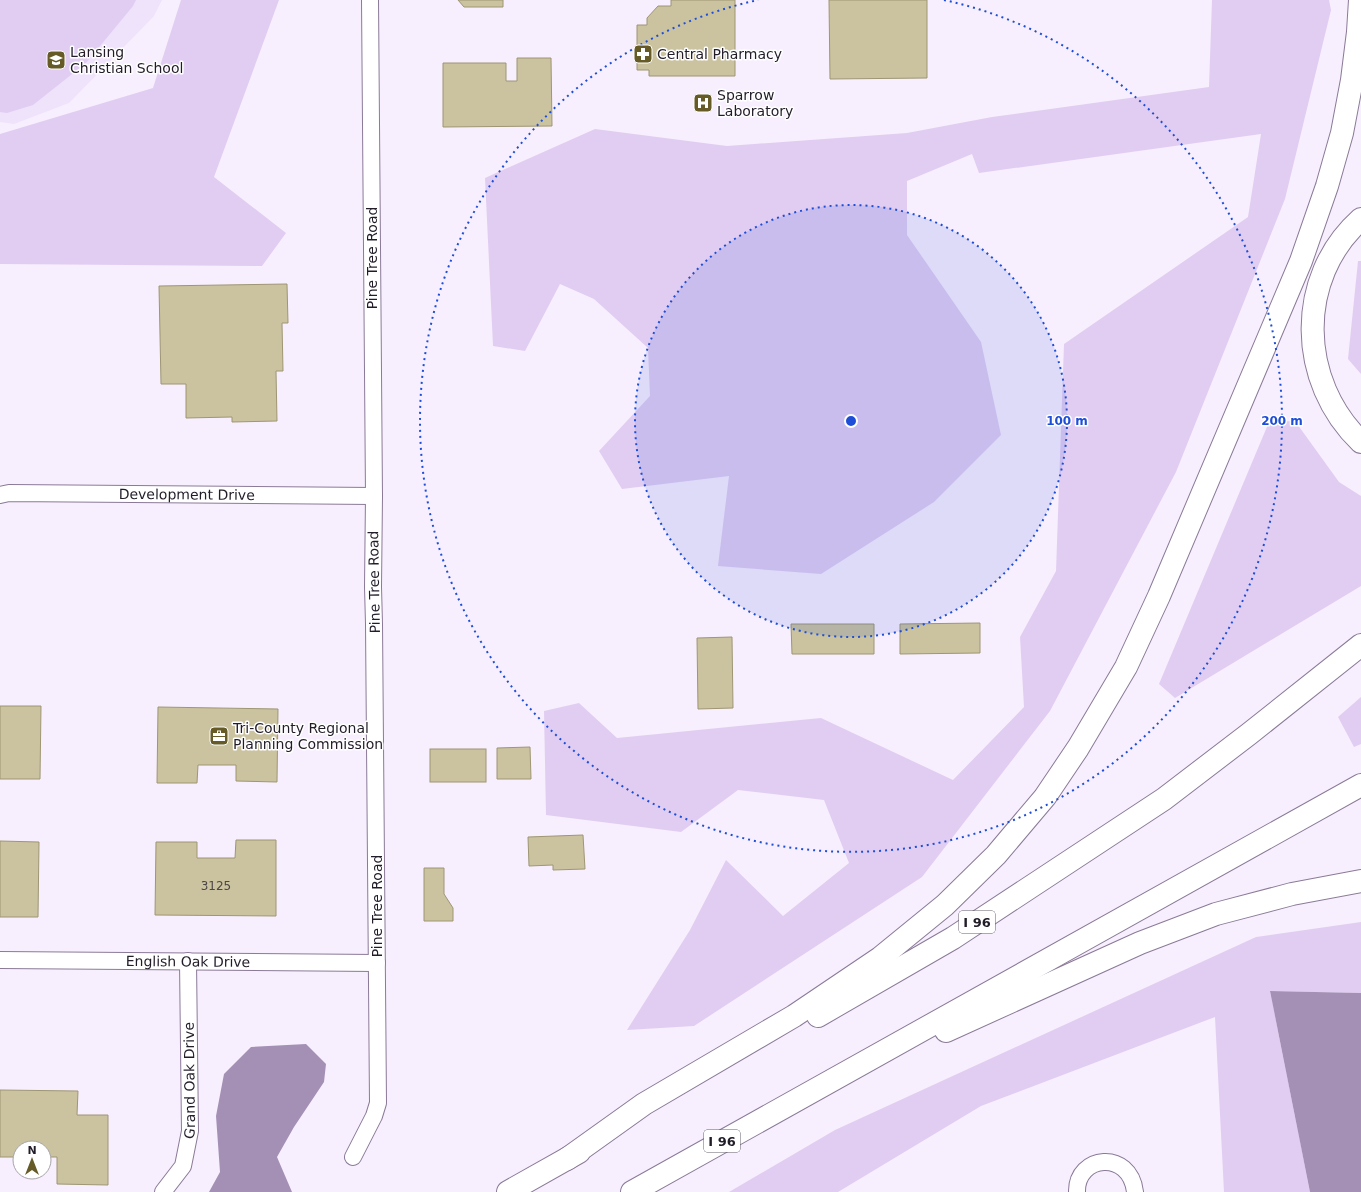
<svg xmlns="http://www.w3.org/2000/svg" width="1361" height="1192" viewBox="0 0 1361 1192" font-family="'DejaVu Sans',sans-serif">
<style>
.built{fill:#efe2fb}
.green{fill:#e1cdf2}
.water{fill:#a490b5}
.building{fill:#cbc39f;stroke:#9e9674}
.lines{fill:none;stroke-linecap:round;stroke-linejoin:round}
.minor-casing{stroke:#8a7a98;stroke-width:18}
.motorway-casing{stroke:#8a7a98;stroke-width:24}
.minor{stroke:#fff;stroke-width:16}
.motorway{stroke:#fff;stroke-width:22}
.ring{fill:none;stroke:#1d4ed8;stroke-width:2;stroke-dasharray:2 4}
.labels{text-anchor:middle;dominant-baseline:central;stroke-width:3;stroke-linejoin:round;paint-order:stroke}
.number-label{font-size:12px;fill:#4c4646}
.shield{fill:#fff;stroke:#646068;stroke-width:1}
.shield-label{font-size:13px;font-weight:bold;fill:#221c28}
.poi-label{font-size:14px;fill:#221c28;stroke:#fff;text-anchor:start}
.street-label{font-size:14px;fill:#221c28;stroke:#fff}
.centre{fill:#1d4ed8;stroke:#fff;stroke-width:2}
.ring-label{font-size:12px;text-anchor:middle;font-weight:bold;fill:#1d4ed8;stroke:#fff;stroke-width:3;stroke-linejoin:round;paint-order:stroke}
</style>
<rect width="100%" height="100%" fill="#f7effd"/>
<!-- built -->
<path class="built" d="M 0,0 L 162,0 L 154,16 L 69,103 L 14,124 L 0,122 Z"/>
<!-- green -->
<g class="green">
<path d="M 0,0 L 136,0 L 133,6 L 86,63 L 33,105 L 7,113 L 0,112 Z"/>
<path d="M 181,0 L 279,0 L 214,177 L 286,233 L 262,266 L 0,264 L 0,134 L 153,88 Z"/>
<path d="M 1212,0 L 1329,0 L 1331,10 L 1285,199 L 1176,472 L 1050,711 L 922,877 L 694,1026 L 627,1030 L 690,930 L 726,860 L 783,916 L 849,863 L 824,800 L 738,790 L 681,832 L 546,815 L 544,711 L 579,703 L 617,738 L 821,718 L 953,780 L 1024,707 L 1020,637 L 1056,571 L 1064,344 L 1248,217 L 1261,134 L 979,173 L 972,154 L 907,181 L 907,235 L 981,342 L 1001,435 L 934,502 L 821,574 L 718,566 L 729,476 L 622,489 L 599,451 L 650,396 L 648,348 L 594,299 L 560,284 L 525,351 L 493,346 L 485,178 L 595,129 L 727,146 L 907,133 L 992,117 L 1209,87 Z"/>
<path d="M 1358,261 L 1361,261 L 1361,374 L 1348,359 Z"/>
<path d="M 1295,421 L 1339,482 L 1361,496 L 1361,586 L 1175,698 L 1159,684 L 1269,422 Z"/>
<path d="M 1361,697 L 1361,744 L 1354,747 L 1338,717 Z"/>
<path d="M 1361,922 L 1361,993 L 1270,991 L 1310,1192 L 1224,1192 L 1215,1017 L 981,1106 L 838,1192 L 729,1192 L 835,1130 L 1256,937 Z"/>
</g>
<!-- water -->
<g class="water">
<path d="M 1270,991 L 1361,993 L 1361,1192 L 1310,1192 Z"/>
<path d="M 306,1044 L 326,1064 L 324,1082 L 294,1127 L 277,1157 L 292,1192 L 209,1192 L 220,1172 L 216,1116 L 224,1074 L 251,1047 Z"/>
</g>
<!-- building -->
<g class="building">
<path d="M 458,0 L 503,0 L 503,7 L 464,7 Z"/>
<path d="M 671,0 L 735,0 L 735,76 L 649,76 L 649,70 L 637,70 L 637,25 L 647,25 L 647,18 L 658,6 L 671,6 Z"/>
<path d="M 829,0 L 927,0 L 927,78 L 830,79 Z"/>
<path d="M 517,58 L 551,58 L 552,126 L 443,127 L 443,63 L 506,63 L 506,81 L 517,81 Z"/>
<path d="M 287,284 L 288,323 L 282,323 L 283,371 L 276,371 L 277,421 L 232,422 L 232,417 L 186,418 L 186,384 L 161,384 L 159,286 Z"/>
<path d="M 980,623 L 980,653 L 900,654 L 900,624 Z"/>
<path d="M 791,624 L 874,624 L 874,654 L 792,654 Z"/>
<path d="M 732,637 L 733,708 L 698,709 L 697,638 Z"/>
<path d="M 0,706 L 41,706 L 40,779 L 0,779 Z"/>
<path d="M 158,707 L 278,709 L 277,782 L 236,781 L 236,765 L 198,765 L 197,783 L 157,783 Z"/>
<path d="M 530,747 L 531,779 L 497,779 L 497,748 Z"/>
<rect x="430" y="749" width="56" height="33"/>
<path d="M 583,835 L 585,869 L 553,870 L 553,865 L 529,866 L 528,837 Z"/>
<path d="M 236,840 L 276,840 L 276,916 L 155,915 L 156,842 L 197,842 L 197,858 L 235,858 Z"/>
<path d="M 0,841 L 39,842 L 38,917 L 0,917 Z"/>
<path d="M 424,868 L 444,868 L 444,894 L 453,908 L 453,921 L 424,921 Z"/>
<path d="M 0,1090 L 78,1091 L 77,1115 L 108,1115 L 108,1185 L 57,1184 L 57,1157 L 44,1157 L 44,1148 L 20,1148 L 20,1157 L 0,1157 Z"/>
</g>
<g class="lines">
<!-- minor casing -->
<g class="minor-casing">
<g id="minor">
<path id="s1" d="M 0,495 L 9,493 L 374,496"/>
<path id="s2" d="M 0,960 L 377,963"/>
<path d="M 353,1157 L 374,1116 L 378,1103 L 374,624 L 373,587 L 374,496 L 370,0"/>
<path id="s3" d="M 163,1192 L 183,1166 L 190,1131 L 188,961"/>
<path d="M 1077,1192 C 1076,1155 1130,1149 1135,1192"/>
</g>
</g>
<!-- motorway casing -->
<g class="motorway-casing">
<g id="motorway">
<path d="M 1361,219 C 1295,278 1298,382 1361,442"/>
<path d="M 818,1016 L 953,938 L 1164,799 L 1249,734 L 1361,645"/>
<path d="M 946,1031 L 1140,943 L 1216,914 L 1292,894 L 1361,881"/>
<path d="M 567,1159 L 644,1104 L 794,1016 L 880,958 L 945,905 L 996,855 L 1045,797 L 1078,748 L 1126,667 L 1159,596 L 1301,261 L 1327,186 L 1342,133 L 1352,80 L 1358,32 L 1360,0"/>
<path d="M 508,1192 L 579,1152"/>
<path d="M 632,1192 L 1361,785"/>
</g>
</g>
<!-- minor -->
<use href="#minor" class="minor"/>
<!-- motorway -->
<use href="#motorway" class="motorway"/>
</g>
<!-- distance rings -->
<circle cx="851" cy="421" r="216" fill="#1d4ed8" fill-opacity=".12"/>
<g class="ring">
<circle cx="851" cy="421" r="216"/>
<path d="M944 0A431 431 0 1 1 758 0"/>
</g>
<!-- icons -->
<defs>
<g id="pharmacy-square" transform="scale(1)"><rect x="-9" y="-9" width="18" height="18" rx="4" fill="#665b27" stroke="#fff"/><path d="M-2-6h4v4h4v4h-4v4h-4v-4h-4v-4h4Z" fill="#fff"/></g>
<g id="school-square" transform="scale(1)"><rect x="-9" y="-9" width="18" height="18" rx="4" fill="#665b27" stroke="#fff"/><path d="M0-5L7-2L0 1L-7-2ZM-4 1L0 2.5L4 1V4Q0 6-4 4Z" fill="#fff"/></g>
<g id="hospital-square" transform="scale(1)"><rect x="-9" y="-9" width="18" height="18" rx="4" fill="#665b27" stroke="#fff"/><path d="M-5-5h3v3.5h4V-5h3V5h-3V1.5h-4V5h-3Z" fill="#fff"/></g>
<g id="office-square" transform="scale(1)"><rect x="-9" y="-9" width="18" height="18" rx="4" fill="#665b27" stroke="#fff"/><path d="M-6-3h4V-5.5h4V-3h4V5H-6ZM-1-4.5V-3h2v-1.5ZM-6 0V1H6V0Z" fill="#fff"/></g>
</defs>
<g fill-rule="evenodd">
<use href="#pharmacy-square" x="643" y="54"/>
<use href="#school-square" x="56" y="60"/>
<use href="#hospital-square" x="703" y="103"/>
<use href="#office-square" x="219" y="736"/>
</g>
<g class="labels">
<!-- number labels -->
<g class="number-label">
<text x="216" y="886">3125</text>
</g>
<!-- shield labels -->
<g class="shield">
<rect x="959" y="911" width="36" height="22" rx="3"/>
<rect x="704" y="1130" width="36" height="22" rx="3"/>
</g>
<g class="shield-label">
<text x="977" y="922">I 96</text>
<text x="722" y="1141">I 96</text>
</g>
<!-- poi labels -->
<g class="poi-label">
<text x="70" y="52">Lansing<tspan x="70" dy="16">Christian School</tspan></text>
<text x="657" y="54">Central Pharmacy</text>
<text x="717" y="95">Sparrow<tspan x="717" dy="16">Laboratory</tspan></text>
<text x="233" y="728">Tri-County Regional<tspan x="233" dy="16">Planning Commission</tspan></text>
</g>
<!-- street labels -->
<g class="street-label">
<text transform="translate(372 258) rotate(-90)">Pine Tree Road</text>
<text stroke="none"><textPath href="#s1" startOffset="187">Development Drive</textPath></text>
<text transform="translate(374 582) rotate(-91)">Pine Tree Road</text>
<text transform="translate(377 906) rotate(-90)">Pine Tree Road</text>
<text stroke="none"><textPath href="#s2" startOffset="188">English Oak Drive</textPath></text>
<text stroke="none"><textPath href="#s3" startOffset="119">Grand Oak Drive</textPath></text>
</g>
</g>
<circle cx="851" cy="421" r="6" class="centre"/>
<g class="ring-label">
<text x="1067" y="425">100 m</text>
<text x="1282" y="425">200 m</text>
</g>
<!-- north arrow -->
<g transform="translate(32 1160)"><circle r="19" fill="#ffffff" stroke="#a7a4a9"/>
<path d="M0-3L7 15L0 10L-7 15Z" fill="#665b27"/>
<text y="-6" font-size="11" font-weight="bold" text-anchor="middle" fill="#221c28">N</text>
</g>
</svg>
